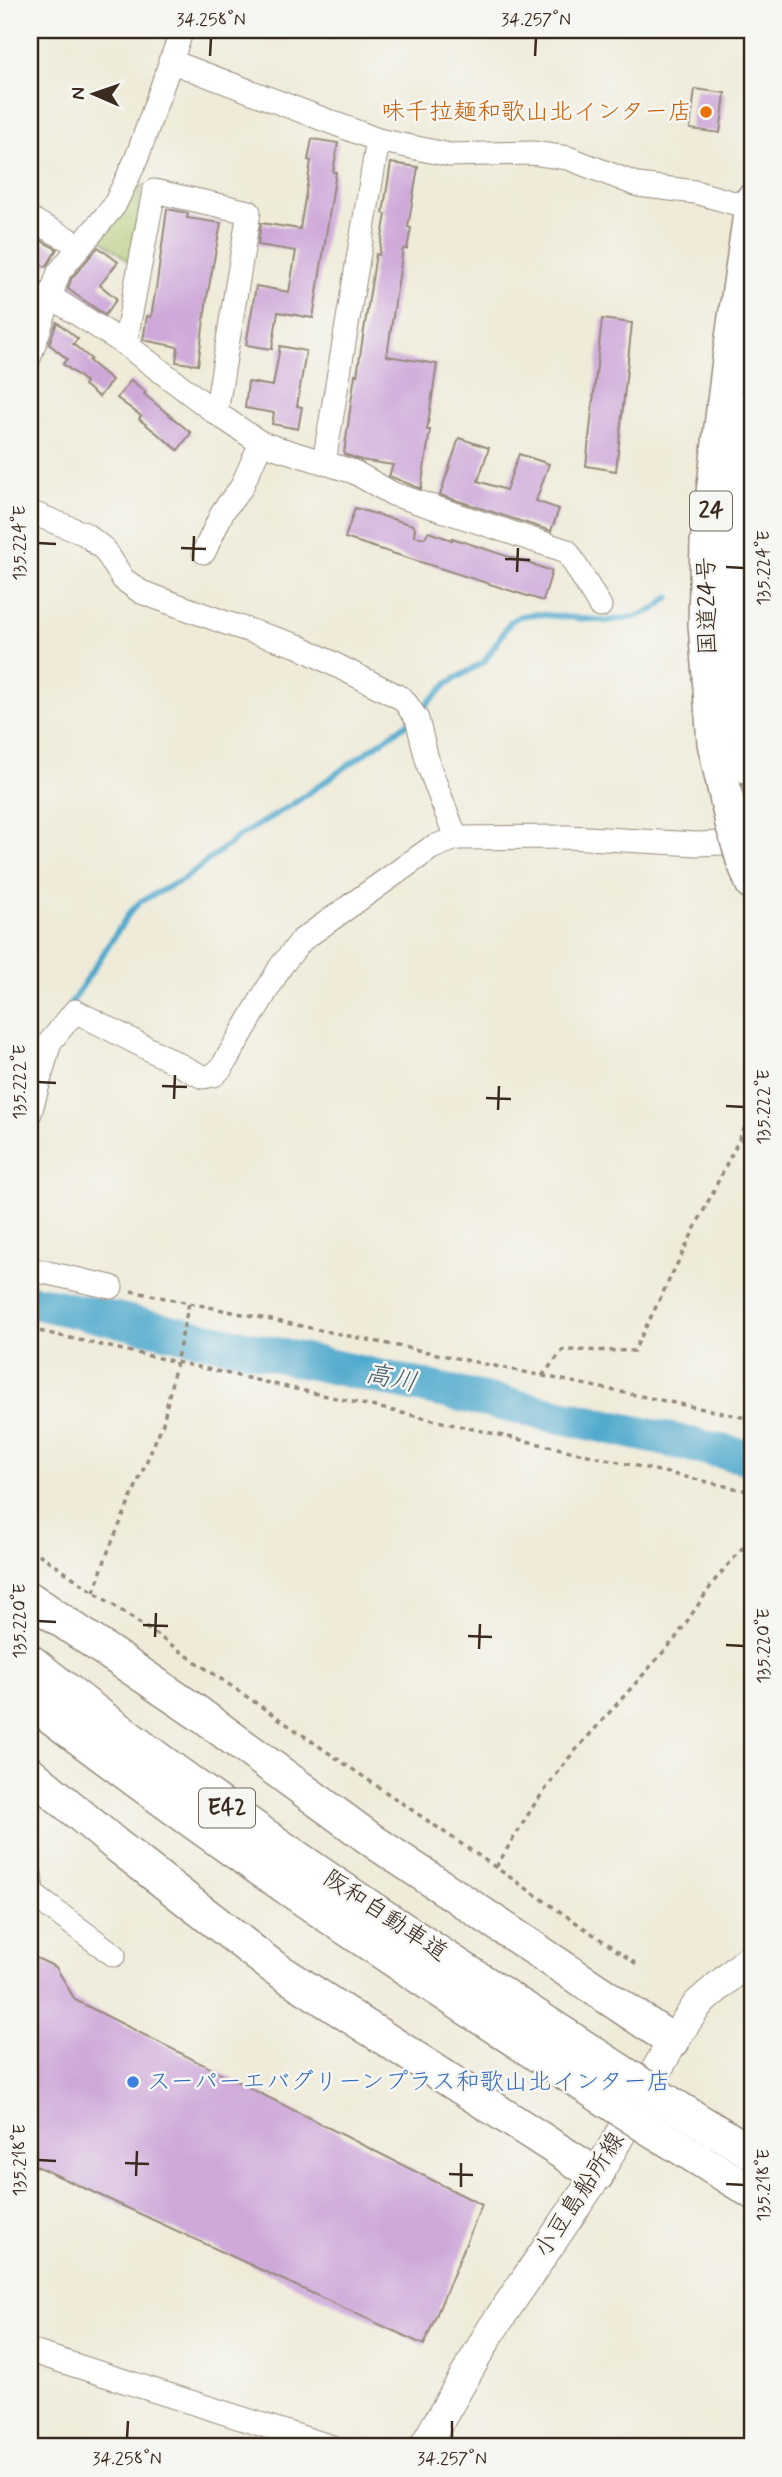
<svg xmlns="http://www.w3.org/2000/svg" width="782" height="2477" viewBox="0 0 782 2477" font-family="Mynerve,'Klee One',sans-serif">
<style>
.green{fill:#adc66b;stroke:#747844;stroke-width:2}
.lines{fill:none;stroke-linecap:round;stroke-linejoin:round}
.stream{stroke:#4ea8cc;stroke-width:6}
.river{stroke:#4ea8cc;stroke-width:35}
.building{fill:#cea8d9}
.minor-casing{stroke:#958a7b;stroke-width:25}
.major-casing{stroke:#958a7b;stroke-width:32}
.highway-casing{stroke:#958a7b;stroke-width:36}
.path{stroke:#958a7b;stroke-width:3.5;stroke-dasharray:5 5;stroke-linecap:butt}
.minor{stroke:#fff;stroke-width:23}
.major{stroke:#fff;stroke-width:30}
.highway{stroke:#fff;stroke-width:33}
.highway-bridge-casing{stroke:#958a7b;stroke-width:36;stroke-linecap:butt}
.highway-bridge{stroke:#fff;stroke-width:33}
.ticks{fill:none;stroke:#3b2a1e;stroke-width:2.5}
.food-dot{fill:#e8710a;stroke:#f6f6f2;stroke-width:2.5}
.shop-dot{fill:#3f7fe0;stroke:#f6f6f2;stroke-width:2.5}
.labels{text-anchor:middle;dominant-baseline:central;stroke-width:5;stroke-linejoin:round;paint-order:stroke}
.shield{fill:#f6f6f2;stroke:#73675e;stroke-width:2}
.shield-label{font-size:23px;font-weight:bold;fill:#3b2a1e}
.food-label{font-size:24px;fill:#c56008;stroke:#f6f6f2;text-anchor:end}
.street-label{font-size:24px;fill:#3b2a1e;stroke:#f6f6f2}
.shop-label{font-size:24px;fill:#366cbe;stroke:#f6f6f2;text-anchor:start}
.water-label{font-size:26px;font-style:italic;fill:#435c64;stroke:#f6f6f2}
.neatline{fill:none;stroke:#3b2a1e;stroke-width:2.5}
.ticks-label{font-size:18px;text-anchor:middle;fill:#3b2a1e}
</style>
<rect width="100%" height="100%" fill="#f6f6f2"/>
<filter id="ink" filterUnits="userSpaceOnUse"><feTurbulence type="fractalNoise" baseFrequency=".0143" numOctaves="2"/><feDisplacementMap in="SourceGraphic" scale="14" xChannelSelector="R" yChannelSelector="G"/><feConvolveMatrix kernelMatrix="1 2 1 2 8 2 1 2 1" color-interpolation-filters="sRGB"/></filter>
<filter id="wash" filterUnits="userSpaceOnUse"><feTurbulence type="fractalNoise" baseFrequency=".00686" numOctaves="4" result="noise"/><feDisplacementMap in="SourceGraphic" scale="28" xChannelSelector="R" yChannelSelector="G"/><feGaussianBlur stdDeviation="1.57" result="paint"/><feColorMatrix in="noise" values="0 0 0 0 0 0 0 0 0 0 0 0 0 0 0 0 0 1.4 0 .05"/><feComposite in="paint" operator="in"/></filter>
<g filter="url(#wash)">
<rect width="100%" height="100%" fill="#efebd8"/>
<!-- green -->
<path class="green" d="M 143,183 L 130,262 L 101,239 Z"/>
<g class="lines">
<!-- stream -->
<path class="stream" d="M 70,1005 L 130,912 L 141,901 L 184,879 L 238,837 L 293,804 L 408,723 L 448,683 L 484,662 L 511,621 L 520,616 L 535,614 L 606,621 L 635,617 L 655,609 L 669,597"/>
<!-- river -->
<path class="river" d="M 30,1301 L 752,1458"/>
</g>
<g id="blocks">
<!-- building -->
<g class="building">
<path d="M 695,89 L 725,93 L 720,133 L 690,129 Z"/>
<path d="M 312,139 L 338,143 L 333,172 L 336,172 L 313,318 L 278,312 L 272,349 L 246,345 L 256,286 L 289,292 L 296,251 L 258,245 L 261,223 L 300,229 L 311,161 L 308,160 Z"/>
<path d="M 391,163 L 418,167 L 408,227 L 411,228 L 407,249 L 403,249 L 387,356 L 437,364 L 427,430 L 430,430 L 421,489 L 389,476 L 393,465 L 361,460 L 344,454 L 355,374 L 357,375 L 376,254 L 379,255 L 386,214 L 383,213 Z"/>
<path d="M 167,209 L 188,213 L 187,218 L 221,223 L 207,297 L 198,365 L 176,362 L 178,347 L 143,340 L 147,316 L 151,317 L 157,282 Z"/>
<path d="M 30,235 L 57,249 L 46,267 L 30,258 Z"/>
<path d="M 98,247 L 118,262 L 100,285 L 117,299 L 105,315 L 68,289 L 71,279 Z"/>
<path d="M 602,319 L 632,323 L 616,471 L 586,466 Z"/>
<path d="M 57,322 L 78,339 L 73,344 L 91,359 L 89,361 L 112,380 L 99,397 L 84,385 L 86,382 L 63,364 L 67,359 L 49,344 Z"/>
<path d="M 280,346 L 306,351 L 297,406 L 302,407 L 298,429 L 272,424 L 274,413 L 245,408 L 248,382 L 273,386 Z"/>
<path d="M 131,380 L 146,392 L 144,394 L 191,433 L 178,450 L 139,419 L 141,416 L 117,398 Z"/>
<path d="M 459,438 L 489,448 L 478,481 L 506,490 L 519,454 L 549,464 L 536,501 L 559,509 L 551,531 L 440,495 Z"/>
<path d="M 355,508 L 413,525 L 415,528 L 414,536 L 425,538 L 428,532 L 452,540 L 452,538 L 552,571 L 543,601 L 345,538 Z"/>
<path d="M 30,1955 L 56,1967 L 75,2000 L 482,2205 L 424,2345 L 30,2163 Z"/>
</g>
</g>
</g>
<g filter="url(#ink)">
<use href="#blocks" fill-opacity="0" stroke="#958a7b" stroke-width="2"/>
<g class="lines">
<!-- minor casing -->
<g class="minor-casing">
<g id="minor">
<path d="M 170,61 L 378,140 L 450,155 L 532,153 L 568,158 L 638,185 L 695,192 L 752,208"/>
<path d="M 30,219 L 81,246"/>
<path d="M 51,297 L 125,344 L 216,413 L 261,443 L 354,472 L 393,494 L 567,551 L 600,606"/>
<path d="M 125,344 L 154,191 L 249,212 L 216,413"/>
<path d="M 30,356 L 59,272 L 114,206 L 136,160 L 182,30"/>
<path d="M 324,462 L 378,140"/>
<path d="M 30,512 L 85,534 L 105,550 L 123,579 L 141,592 L 229,624 L 298,646 L 403,699 L 417,719 L 429,767 L 456,838"/>
<path d="M 204,552 L 223,511 L 241,488 L 261,443"/>
<path d="M 30,1113 L 50,1042 L 75,1011 L 203,1077 L 214,1075 L 222,1067 L 281,966 L 302,940 L 431,848 L 456,838 L 568,837 L 697,844 L 749,842"/>
<path d="M 30,1269 L 111,1287"/>
<path d="M 30,1874 L 32,1894 L 114,1955"/>
<path d="M 30,2351 L 332,2447"/>
</g>
</g>
<!-- major casing -->
<g class="major-casing">
<path id="major" d="M 424,2447 L 492,2329 L 597,2175 L 673,2041 L 698,2004 L 752,1957"/>
</g>
<!-- highway casing -->
<g class="highway-casing">
<g id="highway">
<path d="M 752,405 C 742,481 731,559 734,636 C 736,681 744,726 752,770"/>
<path d="M 732,823 L 714,743 L 705,624 L 707,543 L 730,352 L 752,200"/>
<path d="M 743,860 L 752,883"/>
<path d="M 30,1599 L 198,1713 L 376,1843 L 673,2041"/>
<path d="M 30,1661 C 158,1763 293,1857 430,1947"/>
<path d="M 30,1701 C 154,1796 282,1887 413,1973"/>
<path d="M 30,1773 L 115,1844 L 272,1966 L 597,2175"/>
<path d="M 667,2101 L 752,2153"/>
<path d="M 647,2127 L 752,2192"/>
</g>
</g>
<!-- path -->
<g class="path">
<path d="M 131,1291 L 752,1419"/>
<path d="M 30,1329 L 752,1492"/>
<path d="M 542,1376 L 563,1350 L 634,1351 L 752,1113"/>
<path d="M 30,1548 L 638,1965"/>
<path d="M 94,1592 L 107,1554 L 163,1423 L 189,1303"/>
<path d="M 496,1867 L 534,1805 L 567,1760 L 675,1639 L 715,1580 L 752,1537"/>
</g>
<!-- minor -->
<use href="#minor" class="minor"/>
<!-- major -->
<use href="#major" class="major"/>
<!-- highway -->
<use href="#highway" class="highway"/>
<!-- highway-bridge casing -->
<g class="highway-bridge-casing">
<g id="highway-bridge">
<path d="M 732,823 L 743,860"/>
<path d="M 430,1947 L 667,2101"/>
<path d="M 413,1973 L 647,2127"/>
</g>
</g>
<!-- highway-bridge -->
<use href="#highway-bridge" class="highway-bridge"/>
</g>
</g>
<!-- ticks -->
<path class="ticks" d="M 210,56 L 211,38M 535,56 L 536,38M 38,543 L 56,544M 181,548 L 206,549M 505,559 L 530,560M 193,561 L 194,536M 726,567 L 744,568M 517,572 L 518,548M 38,1082 L 56,1083M 162,1086 L 187,1087M 486,1098 L 511,1099M 174,1099 L 175,1075M 726,1106 L 744,1107M 498,1110 L 499,1086M 38,1621 L 56,1622M 143,1625 L 168,1626M 468,1636 L 492,1637M 155,1637 L 156,1613M 726,1645 L 744,1646M 479,1649 L 480,1624M 38,2160 L 56,2161M 125,2163 L 149,2164M 449,2174 L 473,2175M 136,2176 L 137,2151M 726,2184 L 744,2185M 461,2187 L 461,2163M 127,2438 L 128,2421M 452,2438 L 452,2421"/>
<!-- markers -->
<circle class="food-dot" cx="706" cy="112" r="7"/>
<circle class="shop-dot" cx="133" cy="2082" r="7"/>
<g class="labels">
<!-- shield labels -->
<g class="shield">
<rect x="690" y="491.5" width="42" height="39" rx="5"/>
<rect x="199" y="1788.5" width="56" height="39" rx="5"/>
</g>
<g class="shield-label">
<text x="711" y="511">24</text>
<text x="227" y="1808">E42</text>
</g>
<!-- food labels -->
<g class="food-label">
<text x="692" y="112">味千拉麺和歌山北インター店</text>
</g>
<!-- street labels -->
<g class="street-label">
<text transform="translate(708 606) rotate(-91)">国道24号</text>
<text transform="translate(385 1916) rotate(34)">阪和自動車道</text>
<text transform="translate(580 2195) rotate(-57)">小豆島船所線</text>
</g>
<!-- shop labels -->
<g class="shop-label">
<text x="147" y="2082">スーパーエバグリーンプラス和歌山北インター店</text>
</g>
<!-- water labels -->
<g class="water-label">
<text transform="translate(391 1379) rotate(12)">高川</text>
</g>
</g>
<!-- margin -->
<rect width="782" height="2477" fill="none" stroke="#f6f6f2" stroke-width="77"/>
<!-- north arrow -->
<g transform="translate(94 94) rotate(272)" stroke="#f6f6f2" stroke-width="5" paint-order="stroke">
<path d="M0-5L12 26L0 18L-12 26Z" fill="#3b2a1e"/>
<text y="-10" font-size="19" font-weight="bold" text-anchor="middle" fill="#3b2a1e">N</text>
</g>
<rect x="38" y="38" width="706" height="2400" class="neatline"/>
<g class="ticks-label">
<text x="211" y="25">34.258°N</text>
<text x="536" y="25">34.257°N</text>
<text transform="translate(19 543) rotate(-90)" y="6">135.224°E</text>
<text transform="translate(763 568) rotate(-90)" y="6">135.224°E</text>
<text transform="translate(19 1082) rotate(-90)" y="6">135.222°E</text>
<text transform="translate(763 1107) rotate(-90)" y="6">135.222°E</text>
<text transform="translate(19 1621) rotate(-90)" y="6">135.220°E</text>
<text transform="translate(763 1646) rotate(-90)" y="6">135.220°E</text>
<text transform="translate(19 2160) rotate(-90)" y="6">135.218°E</text>
<text transform="translate(763 2185) rotate(-90)" y="6">135.218°E</text>
<text x="127" y="2464">34.258°N</text>
<text x="452" y="2464">34.257°N</text>
</g>
</svg>
